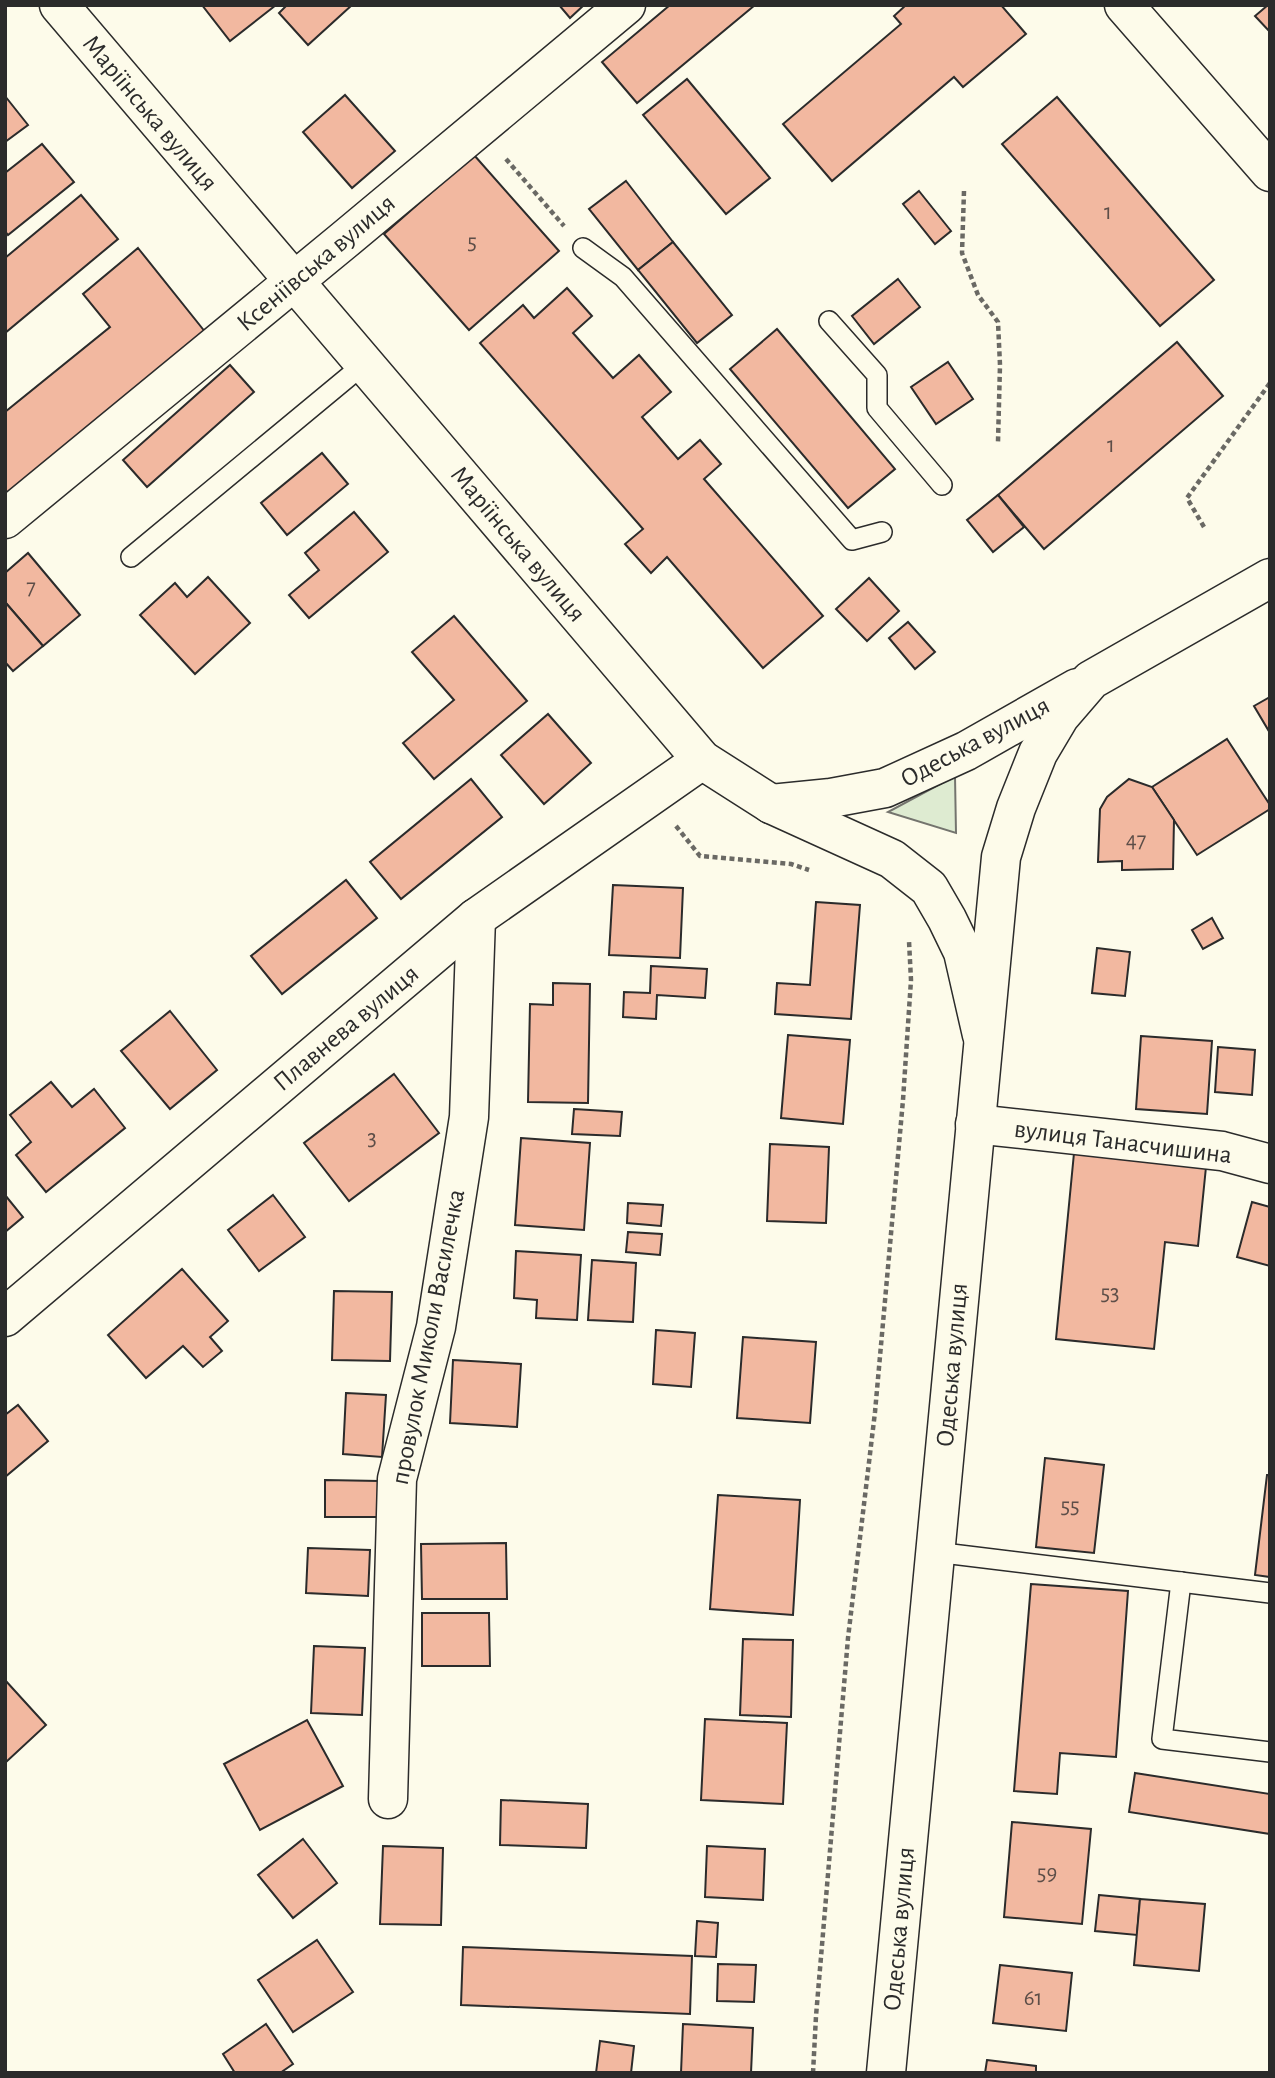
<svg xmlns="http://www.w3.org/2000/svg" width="1275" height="2078" viewBox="0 0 1275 2078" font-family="'Alegreya Sans',sans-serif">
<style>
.green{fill:#deebd1;stroke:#74746e;stroke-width:2}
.building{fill:#f2b8a0;stroke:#2b2b2b;stroke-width:2}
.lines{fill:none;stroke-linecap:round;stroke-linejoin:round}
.service-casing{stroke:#2b2b2b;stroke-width:22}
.minor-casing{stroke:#2b2b2b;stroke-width:41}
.secondary-casing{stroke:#2b2b2b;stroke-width:41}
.primary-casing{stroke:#2b2b2b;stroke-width:41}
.path{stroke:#6a6964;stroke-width:4.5;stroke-dasharray:5 3.5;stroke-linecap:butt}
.service{stroke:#fdfbea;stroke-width:19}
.minor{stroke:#fdfbea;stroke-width:38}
.secondary{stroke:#fdfbea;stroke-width:38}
.primary{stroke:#fdfbea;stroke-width:38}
.labels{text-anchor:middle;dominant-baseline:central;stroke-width:5;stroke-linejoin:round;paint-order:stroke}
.number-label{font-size:23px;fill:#5d4e48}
.street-label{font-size:26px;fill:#2b2b2b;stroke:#fdfbea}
</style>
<rect width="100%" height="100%" fill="#fdfbea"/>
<!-- green -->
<path class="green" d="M 955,776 L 956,833 L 888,812 Z"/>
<!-- building -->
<g class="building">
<path d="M 202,5 L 276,5 L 230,41 Z"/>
<path d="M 287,5 L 352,5 L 308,45 L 279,13 Z"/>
<path d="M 559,5 L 584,5 L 570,18 Z"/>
<path d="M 670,5 L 755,5 L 637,103 L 602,62 Z"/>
<path d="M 906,5 L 1001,5 L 1026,34 L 963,87 L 954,77 L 832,181 L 783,124 L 901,24 L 894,16 Z"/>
<path d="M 1268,5 L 1270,5 L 1270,32 L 1255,16 Z"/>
<path d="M 687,79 L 770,178 L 726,214 L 643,115 Z"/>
<path d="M 345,95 L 395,151 L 352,188 L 303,132 Z"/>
<path d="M 5,96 L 28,125 L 5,142 Z"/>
<path d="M 1057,97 L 1214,280 L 1160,326 L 1002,144 Z"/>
<path d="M 42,144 L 74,182 L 8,235 L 5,231 L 5,173 Z"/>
<path d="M 474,155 L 559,251 L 469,330 L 384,234 Z"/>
<path d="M 626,181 L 673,242 L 638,270 L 589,209 Z"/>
<path d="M 919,191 L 951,231 L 935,244 L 903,204 Z"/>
<path d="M 81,195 L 118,239 L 5,333 L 5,258 Z"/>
<path d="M 673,242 L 732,315 L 697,343 L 638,270 Z"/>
<path d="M 138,248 L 206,333 L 5,496 L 5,412 L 110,327 L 83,294 Z"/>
<path d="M 898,279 L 920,307 L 874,344 L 852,316 Z"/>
<path d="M 567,288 L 592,316 L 573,333 L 613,378 L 639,355 L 671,392 L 642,417 L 678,459 L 700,440 L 721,464 L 704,479 L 823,616 L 763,668 L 667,557 L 651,573 L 625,544 L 643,529 L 480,343 L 523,305 L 534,318 Z"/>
<path d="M 777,329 L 895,469 L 848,508 L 730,369 Z"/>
<path d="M 1177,342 L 1223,396 L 1044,549 L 998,495 Z"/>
<path d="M 948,362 L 973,399 L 936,424 L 911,387 Z"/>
<path d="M 230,365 L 254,392 L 147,487 L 123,460 Z"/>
<path d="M 322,453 L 348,484 L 287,535 L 261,503 Z"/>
<path d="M 998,495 L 1024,527 L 993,552 L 967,520 Z"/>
<path d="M 354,512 L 388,552 L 309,618 L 289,595 L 319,570 L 305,553 Z"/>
<path d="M 28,553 L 80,615 L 43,646 L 5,602 L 5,573 Z"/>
<path d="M 208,577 L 250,623 L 195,674 L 140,615 L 175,583 L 187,597 Z"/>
<path d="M 869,578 L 899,611 L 867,641 L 836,609 Z"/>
<path d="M 5,602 L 43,646 L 13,671 L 5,662 Z"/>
<path d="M 454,616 L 527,701 L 434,779 L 403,743 L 454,700 L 412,652 Z"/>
<path d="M 908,622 L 935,652 L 915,669 L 889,638 Z"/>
<path d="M 1270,697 L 1270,733 L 1254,706 Z"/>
<path d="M 548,714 L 591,763 L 544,804 L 501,755 Z"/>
<path d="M 1227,739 L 1270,805 L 1270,809 L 1197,855 L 1152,787 Z"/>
<path d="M 471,779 L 502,817 L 401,899 L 370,862 Z"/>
<path d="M 1129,779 L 1152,787 L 1174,820 L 1173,869 L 1122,870 L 1122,861 L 1098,862 L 1100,809 L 1107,797 Z"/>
<path d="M 346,880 L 377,918 L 282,994 L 251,956 Z"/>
<path d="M 613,885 L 683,888 L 680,958 L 609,955 Z"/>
<path d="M 816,902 L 860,905 L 851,1019 L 775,1014 L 777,983 L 810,985 Z"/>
<path d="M 1212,918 L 1223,938 L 1203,949 L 1192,930 Z"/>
<path d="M 1097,948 L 1130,952 L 1125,996 L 1092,993 Z"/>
<path d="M 651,966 L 707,969 L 705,998 L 657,995 L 656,1019 L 623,1017 L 624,992 L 650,993 Z"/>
<path d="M 553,983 L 590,984 L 588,1103 L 528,1102 L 530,1004 L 553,1005 Z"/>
<path d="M 170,1011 L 217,1070 L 170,1109 L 121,1051 Z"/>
<path d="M 788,1035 L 850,1040 L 843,1124 L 781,1118 Z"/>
<path d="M 1141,1036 L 1212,1041 L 1207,1114 L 1136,1109 Z"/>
<path d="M 1218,1047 L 1255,1050 L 1252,1095 L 1215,1092 Z"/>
<path d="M 394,1074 L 439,1133 L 349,1201 L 304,1143 Z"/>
<path d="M 51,1082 L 72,1107 L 94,1089 L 125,1128 L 46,1192 L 16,1155 L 31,1142 L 10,1115 Z"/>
<path d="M 574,1109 L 622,1112 L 620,1136 L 572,1134 Z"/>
<path d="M 521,1138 L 590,1143 L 584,1230 L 515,1225 Z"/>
<path d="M 770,1144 L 829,1147 L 826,1223 L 767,1221 Z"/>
<path d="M 1074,1153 L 1206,1167 L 1198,1246 L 1165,1242 L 1154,1349 L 1056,1339 Z"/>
<path d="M 5,1195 L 23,1217 L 5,1232 Z"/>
<path d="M 273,1195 L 305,1237 L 259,1271 L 228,1230 Z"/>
<path d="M 1252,1202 L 1270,1207 L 1270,1266 L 1237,1257 Z"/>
<path d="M 628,1203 L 663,1205 L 661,1226 L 627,1223 Z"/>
<path d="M 628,1232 L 662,1234 L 660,1255 L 626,1252 Z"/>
<path d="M 516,1251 L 581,1255 L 577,1320 L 536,1318 L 537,1300 L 514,1298 Z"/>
<path d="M 592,1260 L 636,1263 L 633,1322 L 588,1320 Z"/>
<path d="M 182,1269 L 228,1321 L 210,1337 L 222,1351 L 203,1367 L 183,1346 L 146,1378 L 108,1335 Z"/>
<path d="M 334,1291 L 392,1292 L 390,1361 L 332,1360 Z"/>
<path d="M 656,1330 L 695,1333 L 691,1387 L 653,1384 Z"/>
<path d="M 743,1337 L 816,1342 L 810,1423 L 737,1418 Z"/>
<path d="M 453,1360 L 521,1364 L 517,1427 L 450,1423 Z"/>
<path d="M 346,1393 L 386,1395 L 382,1457 L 343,1454 Z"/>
<path d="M 18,1405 L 48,1441 L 5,1477 L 5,1415 Z"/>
<path d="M 1045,1458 L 1104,1465 L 1094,1553 L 1036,1547 Z"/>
<path d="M 1267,1475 L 1270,1475 L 1270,1577 L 1255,1575 Z"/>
<path d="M 325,1480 L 379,1481 L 378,1517 L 325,1517 Z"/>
<path d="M 718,1495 L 800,1500 L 793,1615 L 710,1609 Z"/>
<path d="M 506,1543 L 507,1599 L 422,1599 L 421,1544 Z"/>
<path d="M 308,1548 L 370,1550 L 368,1596 L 306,1593 Z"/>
<path d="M 1031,1584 L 1128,1591 L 1116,1757 L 1060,1753 L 1057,1794 L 1014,1791 Z"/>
<path d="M 422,1613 L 489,1613 L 490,1666 L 422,1666 Z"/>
<path d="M 743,1639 L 793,1640 L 791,1717 L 740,1715 Z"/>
<path d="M 314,1646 L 365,1648 L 362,1715 L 311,1713 Z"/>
<path d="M 5,1680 L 46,1725 L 5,1763 Z"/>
<path d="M 705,1719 L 787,1723 L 783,1804 L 701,1800 Z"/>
<path d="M 307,1720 L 343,1786 L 260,1830 L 224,1764 Z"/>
<path d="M 1135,1773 L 1270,1794 L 1270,1834 L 1129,1812 Z"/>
<path d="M 501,1800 L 588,1804 L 586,1848 L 500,1845 Z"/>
<path d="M 1012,1822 L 1091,1829 L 1082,1924 L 1004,1917 Z"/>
<path d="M 303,1839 L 337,1883 L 293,1918 L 258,1875 Z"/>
<path d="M 383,1846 L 443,1848 L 441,1925 L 380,1924 Z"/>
<path d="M 707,1846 L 765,1849 L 763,1900 L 705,1897 Z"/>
<path d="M 1099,1895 L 1140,1899 L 1137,1935 L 1095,1931 Z"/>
<path d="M 1140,1899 L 1205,1904 L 1199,1971 L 1134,1965 Z"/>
<path d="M 697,1921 L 718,1923 L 716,1957 L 695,1956 Z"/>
<path d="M 317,1940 L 353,1992 L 293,2032 L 258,1980 Z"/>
<path d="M 463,1947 L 692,1956 L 690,2014 L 461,2005 Z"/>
<path d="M 718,1964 L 756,1965 L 754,2002 L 717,2001 Z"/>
<path d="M 1000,1965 L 1072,1973 L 1066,2031 L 993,2023 Z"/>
<path d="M 266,2024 L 293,2064 L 280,2073 L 235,2073 L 223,2054 Z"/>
<path d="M 683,2024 L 753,2028 L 751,2073 L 681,2073 Z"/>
<path d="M 600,2041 L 634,2046 L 631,2073 L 596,2073 Z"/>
<path d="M 987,2060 L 1036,2066 L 1036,2073 L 985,2073 Z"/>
</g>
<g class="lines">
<!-- service casing -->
<g class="service-casing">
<g id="service">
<path d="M 583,248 L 623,277 L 852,540 L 882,532"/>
<path d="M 829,321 L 877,375 L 877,408 L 942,485"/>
<path d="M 131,557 L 364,364"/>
<path d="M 935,1552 L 1270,1593"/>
<path d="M 1181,1582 L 1162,1739 L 1270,1752"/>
</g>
</g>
<!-- minor casing -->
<g class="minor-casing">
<g id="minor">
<path d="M 1124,5 L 1270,172"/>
<path d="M 5,519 L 343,241 L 626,5"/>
<path d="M 975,1124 L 1222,1151 L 1270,1164"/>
<path d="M 5,1317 L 476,918 L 702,760"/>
<path d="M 388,1799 L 397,1479 L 436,1327 L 469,1117 L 476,918"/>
</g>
</g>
<!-- secondary casing -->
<g class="secondary-casing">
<path id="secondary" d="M 59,5 L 702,760 L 771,804 L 892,859 L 929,888 L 947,919 L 963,952 L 982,1035"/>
</g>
<!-- primary casing -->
<g class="primary-casing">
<g id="primary">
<path d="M 771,804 L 831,798 L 885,788 L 966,751 L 1077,688"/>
<path d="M 886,2073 L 1001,857 L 1016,808 L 1038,753 L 1060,716 L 1091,680 L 1270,578"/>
</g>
</g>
<!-- path -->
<g class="path">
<path d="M 506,159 L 564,226"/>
<path d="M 964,191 L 962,253 L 978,295 L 998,322 L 1000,365 L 998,442"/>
<path d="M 1204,527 L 1187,498 L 1270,383"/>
<path d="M 676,826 L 700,856 L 791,864 L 809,870"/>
<path d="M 813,2073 L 816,2016 L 848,1638 L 875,1412 L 903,1100 L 911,980 L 909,941"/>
</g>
<!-- service -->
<use href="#service" class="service"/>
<!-- minor -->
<use href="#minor" class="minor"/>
<!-- secondary -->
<use href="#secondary" class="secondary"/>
<!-- primary -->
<use href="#primary" class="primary"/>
</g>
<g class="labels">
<!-- number labels -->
<g class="number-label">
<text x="1108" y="212">1</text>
<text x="472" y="242">5</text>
<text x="1111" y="445">1</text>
<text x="31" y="587">7</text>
<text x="1136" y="840">47</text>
<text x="372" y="1138">3</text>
<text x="1110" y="1293">53</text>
<text x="1070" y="1506">55</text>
<text x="1047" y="1873">59</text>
<text x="1033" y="1998">61</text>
</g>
<!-- street labels -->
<g class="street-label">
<text transform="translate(150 113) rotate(50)">Маріїнська вулиця</text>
<text transform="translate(316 263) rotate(-40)">Ксеніївська вулиця</text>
<text transform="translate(518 544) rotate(50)">Маріїнська вулиця</text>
<text transform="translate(975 742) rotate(-28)">Одеська вулиця</text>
<text transform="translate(346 1028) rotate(-40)">Плавнева вулиця</text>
<text transform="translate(1123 1142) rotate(7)">вулиця Танасчишина</text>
<text transform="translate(428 1337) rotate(-79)">провулок Миколи Василечка</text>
<text transform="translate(952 1365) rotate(-85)">Одеська вулиця</text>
<text transform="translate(899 1929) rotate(-85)">Одеська вулиця</text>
</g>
</g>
<!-- border -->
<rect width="1275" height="2078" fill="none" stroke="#2b2b2b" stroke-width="14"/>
</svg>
